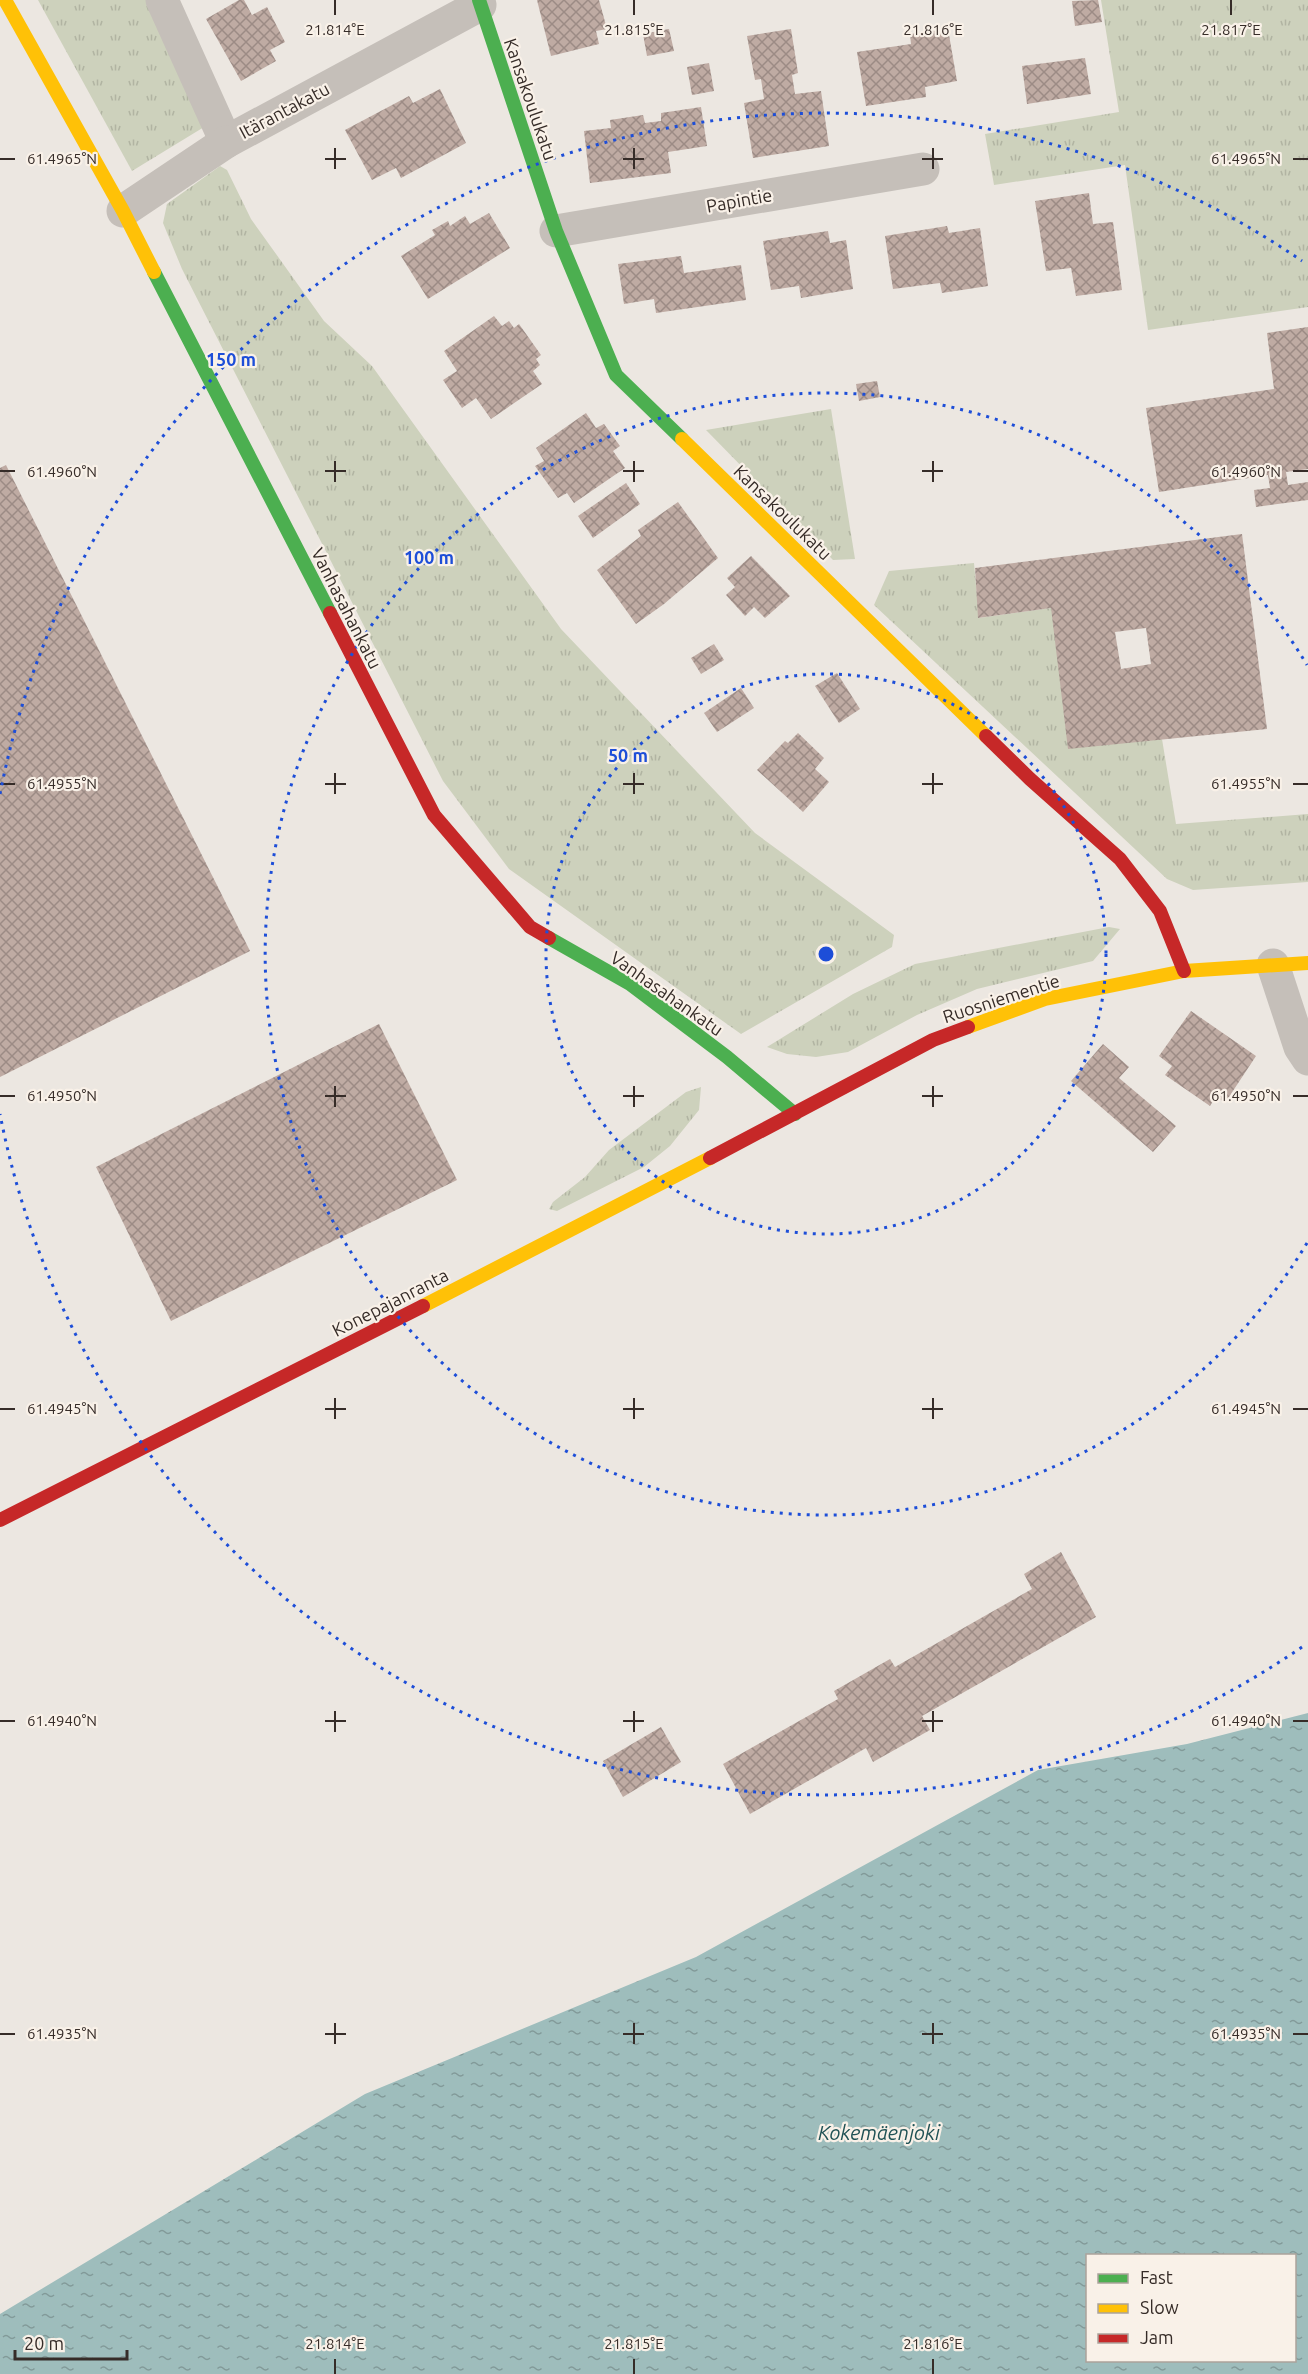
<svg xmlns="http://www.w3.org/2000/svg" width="1308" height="2374" viewBox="0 0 1308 2374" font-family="Ubuntu,sans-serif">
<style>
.grass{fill:url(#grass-tufts)}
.water{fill:url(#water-ripples);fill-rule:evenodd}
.building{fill:url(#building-cross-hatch);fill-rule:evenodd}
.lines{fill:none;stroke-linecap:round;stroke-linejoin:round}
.street{stroke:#c5bfb9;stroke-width:33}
.fast{stroke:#4caf50;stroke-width:14}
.slow{stroke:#ffc107;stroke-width:14}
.jam{stroke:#c62828;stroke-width:14}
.ticks{fill:none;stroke:#362c28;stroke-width:2}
.ring{fill:none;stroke:#1d4ed8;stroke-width:3;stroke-dasharray:3 6}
.labels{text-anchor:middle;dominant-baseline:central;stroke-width:4.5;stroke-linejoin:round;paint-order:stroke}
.street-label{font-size:18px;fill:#362c28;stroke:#f9f1e8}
.water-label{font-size:20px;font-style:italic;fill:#205255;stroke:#f9f1e8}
.ticks-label{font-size:15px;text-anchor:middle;fill:#362c28;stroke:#f9f1e8;stroke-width:4.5;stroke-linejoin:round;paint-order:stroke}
.centre{fill:#1d4ed8;stroke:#f9f1e8;stroke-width:3}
.ring-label{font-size:18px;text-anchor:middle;font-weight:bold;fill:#1d4ed8;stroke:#f9f1e8;stroke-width:4.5;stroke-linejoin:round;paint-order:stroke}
</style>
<defs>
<pattern id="grass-tufts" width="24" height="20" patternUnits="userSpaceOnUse" patternTransform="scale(1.5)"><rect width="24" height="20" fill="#cdd1bc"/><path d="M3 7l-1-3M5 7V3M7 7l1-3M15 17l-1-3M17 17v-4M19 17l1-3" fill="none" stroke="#b1b4a2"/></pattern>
<pattern id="water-ripples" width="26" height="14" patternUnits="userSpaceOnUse" patternTransform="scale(1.5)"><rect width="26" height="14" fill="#9ebdbc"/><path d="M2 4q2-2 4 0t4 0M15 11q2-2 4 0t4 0" fill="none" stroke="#829a99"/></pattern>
<pattern id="building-cross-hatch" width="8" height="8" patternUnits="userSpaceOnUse" patternTransform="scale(1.5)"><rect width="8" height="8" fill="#bfaba3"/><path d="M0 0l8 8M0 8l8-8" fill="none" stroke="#9c8b85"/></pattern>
</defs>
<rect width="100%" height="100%" fill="#ece7e1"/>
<!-- grass -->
<g class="grass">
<path d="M 38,0 L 150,0 L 209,124 L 132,171 Z"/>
<path d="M 1101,0 L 1308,0 L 1308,307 L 1148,330 L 1125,165 L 994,185 L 985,134 L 1119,112 Z"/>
<path d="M 220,166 L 227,170 L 251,219 L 324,321 L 372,366 L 561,629 L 755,833 L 894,935 L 892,947 L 741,1034 L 509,869 L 443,781 L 182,269 L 163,223 L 167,204 Z"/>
<path d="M 831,409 L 855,559 L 833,560 L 706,430 Z"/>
<path d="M 974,563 L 979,618 L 1051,608 L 1162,739 L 1176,824 L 1308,814 L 1308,882 L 1193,890 L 1167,879 L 874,605 L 889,571 Z"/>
<path d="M 1109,927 L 1120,929 L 1093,961 L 977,989 L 917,1015 L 848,1052 L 816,1057 L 787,1054 L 767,1047 L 853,994 L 915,964 Z"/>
<path d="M 701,1087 L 699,1110 L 670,1146 L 644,1167 L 557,1211 L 549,1209 L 553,1202 L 585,1177 L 609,1150 L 686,1092 Z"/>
</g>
<!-- water -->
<path class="water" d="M 1308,1713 L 1308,2374 L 0,2374 L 0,2314 L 365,2094 L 696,1957 L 1038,1770 L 1187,1744 ZM 1088,2256 L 1294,2256 L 1294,2360 L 1088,2360 Z"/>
<!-- building -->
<g class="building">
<path d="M 239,0 L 244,0 L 252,15 L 267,7 L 285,42 L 270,50 L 276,61 L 241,81 L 206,19 Z"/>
<path d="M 537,0 L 599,0 L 607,29 L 596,31 L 599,44 L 551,56 Z"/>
<path d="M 1098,0 L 1102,22 L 1075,26 L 1072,1 Z"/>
<path d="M 669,29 L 674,51 L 647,56 L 643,34 Z"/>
<path d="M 791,29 L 798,73 L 792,75 L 795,94 L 821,91 L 829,146 L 753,158 L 744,103 L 764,99 L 761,79 L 755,80 L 747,36 Z"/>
<path d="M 948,29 L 957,81 L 925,87 L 926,97 L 866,106 L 857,52 L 911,44 L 910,34 Z"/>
<path d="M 1085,58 L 1091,94 L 1027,104 L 1022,66 Z"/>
<path d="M 709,63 L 714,91 L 692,95 L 687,67 Z"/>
<path d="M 440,89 L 466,143 L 401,178 L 396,168 L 372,180 L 345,130 L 409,96 L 413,103 Z"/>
<path d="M 701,107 L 707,146 L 668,152 L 671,173 L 590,183 L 584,131 L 611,128 L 610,120 L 643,115 L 645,123 L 661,121 L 661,113 Z"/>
<path d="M 1089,193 L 1093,224 L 1113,222 L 1122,290 L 1076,296 L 1071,268 L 1046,271 L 1035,201 Z"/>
<path d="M 489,213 L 510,248 L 428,299 L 401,256 L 435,235 L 432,230 L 448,221 L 450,226 L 465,216 L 470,224 Z"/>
<path d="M 947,226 L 949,233 L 980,228 L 988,286 L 942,293 L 940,283 L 893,289 L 885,236 Z"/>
<path d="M 828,231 L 830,243 L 846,240 L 853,289 L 801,298 L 799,286 L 771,290 L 763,241 Z"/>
<path d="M 681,256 L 684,273 L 741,265 L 746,300 L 656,313 L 654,299 L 624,304 L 618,264 Z"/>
<path d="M 494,316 L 502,326 L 509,321 L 514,328 L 519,324 L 541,355 L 536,359 L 540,365 L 533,371 L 542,384 L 491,419 L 476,398 L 462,408 L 443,380 L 457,371 L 444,351 Z"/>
<path d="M 1308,327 L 1308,469 L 1286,472 L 1288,485 L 1308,482 L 1308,500 L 1256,507 L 1254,490 L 1270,488 L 1268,475 L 1159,492 L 1146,408 L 1274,389 L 1267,333 Z"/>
<path d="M 877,381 L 880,397 L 859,401 L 856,384 Z"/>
<path d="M 586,413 L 596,428 L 604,424 L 620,446 L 613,451 L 625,468 L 574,503 L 567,493 L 558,498 L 535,466 L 544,461 L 536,448 Z"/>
<path d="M 6,465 L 250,951 L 0,1077 L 0,468 Z"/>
<path d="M 626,483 L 640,504 L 593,538 L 578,516 Z"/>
<path d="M 678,502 L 718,558 L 664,604 L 636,624 L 597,570 L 641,536 L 638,530 Z"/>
<path d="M 1242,534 L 1267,729 L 1068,749 L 1051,608 L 978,618 L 975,568 ZM 1146,628 L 1151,664 L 1121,669 L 1115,632 Z"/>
<path d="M 751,556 L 790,596 L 765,618 L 754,607 L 745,616 L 726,595 L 735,587 L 727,578 Z"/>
<path d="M 714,644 L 724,660 L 701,674 L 691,658 Z"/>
<path d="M 837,673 L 860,709 L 839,723 L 815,686 Z"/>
<path d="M 741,688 L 754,708 L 717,732 L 704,713 Z"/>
<path d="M 798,733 L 824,758 L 815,769 L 829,782 L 803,812 L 757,770 L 785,741 L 788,743 Z"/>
<path d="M 1191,1011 L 1256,1056 L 1225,1103 L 1216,1096 L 1210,1106 L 1165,1075 L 1172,1066 L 1159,1056 Z"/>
<path d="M 379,1024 L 457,1180 L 171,1321 L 96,1167 Z"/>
<path d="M 1103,1044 L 1129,1067 L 1119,1078 L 1176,1126 L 1153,1152 L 1071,1081 Z"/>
<path d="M 1061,1552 L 1096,1617 L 922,1716 L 930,1730 L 873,1762 L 866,1748 L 750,1814 L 723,1764 L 838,1699 L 834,1691 L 890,1659 L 895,1667 L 1032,1589 L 1024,1574 Z"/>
<path d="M 661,1727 L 681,1762 L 623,1797 L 603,1761 Z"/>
</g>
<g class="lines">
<!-- street -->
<g class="street">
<path d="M 162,0 L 226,142 L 480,5"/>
<path d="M 123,211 L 226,142"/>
<path d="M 556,231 L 923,169"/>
<path d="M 1273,965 L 1300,1047 L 1308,1059"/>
</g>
<!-- fast -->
<g class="fast">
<path d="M 479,0 L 556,231 L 616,375 L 682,439"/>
<path d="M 154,272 L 330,613"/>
<path d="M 549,938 L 630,984 L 727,1057 L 795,1114"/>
</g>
<!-- slow -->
<g class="slow">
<path d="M 5,0 L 123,211 L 154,272"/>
<path d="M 682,439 L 986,736"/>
<path d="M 968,1027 L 1045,999 L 1184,971 L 1308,963"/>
<path d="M 423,1306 L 710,1158"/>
</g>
<!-- jam -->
<g class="jam">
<path d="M 330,613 L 434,815 L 530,927 L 549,938"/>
<path d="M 986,736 L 1030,779 L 1120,859 L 1160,911 L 1184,971"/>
<path d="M 710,1158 L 933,1040 L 968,1027"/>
<path d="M 0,1520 L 423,1306"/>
</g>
</g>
<!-- ticks -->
<path class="ticks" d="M 335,0 L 335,15M 634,0 L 634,15M 933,0 L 933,15M 1231,0 L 1231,15M 335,148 L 335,169M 634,148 L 634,169M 933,148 L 933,169M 0,159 L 15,159M 325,159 L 346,159M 623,159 L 644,159M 922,159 L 943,159M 1293,159 L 1308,159M 335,461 L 335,482M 634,461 L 634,482M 933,461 L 933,482M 0,471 L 15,471M 325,471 L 346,471M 623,471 L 644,471M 922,471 L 943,471M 1293,471 L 1308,471M 335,773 L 335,794M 634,773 L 634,794M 933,773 L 933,794M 0,784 L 15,784M 325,784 L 346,784M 623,784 L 644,784M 922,784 L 943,784M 1293,784 L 1308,784M 335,1086 L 335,1107M 634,1086 L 634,1107M 933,1086 L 933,1107M 0,1096 L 15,1096M 325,1096 L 346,1096M 623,1096 L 644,1096M 922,1096 L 943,1096M 1293,1096 L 1308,1096M 335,1398 L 335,1419M 634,1398 L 634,1419M 933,1398 L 933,1419M 0,1409 L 15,1409M 325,1409 L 346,1409M 623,1409 L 644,1409M 922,1409 L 943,1409M 1293,1409 L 1308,1409M 335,1711 L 335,1732M 634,1711 L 634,1732M 933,1711 L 933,1732M 0,1721 L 15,1721M 325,1721 L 346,1721M 623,1721 L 644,1721M 922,1721 L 943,1721M 1293,1721 L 1308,1721M 335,2023 L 335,2044M 634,2023 L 634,2044M 933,2023 L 933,2044M 0,2034 L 15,2034M 325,2034 L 346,2034M 623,2034 L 644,2034M 922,2034 L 943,2034M 1293,2034 L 1308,2034M 335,2359 L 335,2374M 634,2359 L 634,2374M 933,2359 L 933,2374"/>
<!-- distance rings -->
<g class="ring">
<circle cx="826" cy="954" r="280"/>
<path d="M1307 1243A561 561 0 1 1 1307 665"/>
<path d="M1302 1647A841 841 0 0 1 0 1114M0 794A841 841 0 0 1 1302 261"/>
</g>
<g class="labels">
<!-- street labels -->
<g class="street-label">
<text transform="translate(531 99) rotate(71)">Kansakoulukatu</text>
<text transform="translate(284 110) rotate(-28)">Itärantakatu</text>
<text transform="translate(739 200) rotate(-10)">Papintie</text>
<text transform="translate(783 512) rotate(44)">Kansakoulukatu</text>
<text transform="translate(347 608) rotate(63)">Vanhasahankatu</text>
<text transform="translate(667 993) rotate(35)">Vanhasahankatu</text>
<text transform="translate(1001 998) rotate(-18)">Ruosniementie</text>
<text transform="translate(390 1302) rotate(-27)">Konepajanranta</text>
</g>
<!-- water labels -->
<g class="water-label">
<text x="879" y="2132">Kokemäenjoki</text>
</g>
</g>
<g class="ticks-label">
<text x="335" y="35">21.814°E</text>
<text x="634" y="35">21.815°E</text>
<text x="933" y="35">21.816°E</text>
<text x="1231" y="35">21.817°E</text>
<text x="62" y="164">61.4965°N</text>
<text x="1246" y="164">61.4965°N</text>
<text x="62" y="477">61.4960°N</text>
<text x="1246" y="477">61.4960°N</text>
<text x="62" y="789">61.4955°N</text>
<text x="1246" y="789">61.4955°N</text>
<text x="62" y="1101">61.4950°N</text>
<text x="1246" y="1101">61.4950°N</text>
<text x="62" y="1414">61.4945°N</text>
<text x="1246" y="1414">61.4945°N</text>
<text x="62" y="1726">61.4940°N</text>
<text x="1246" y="1726">61.4940°N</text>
<text x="62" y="2039">61.4935°N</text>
<text x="1246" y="2039">61.4935°N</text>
<text x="335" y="2349">21.814°E</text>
<text x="634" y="2349">21.815°E</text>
<text x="933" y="2349">21.816°E</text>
</g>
<circle cx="826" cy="954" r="9" class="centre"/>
<g class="ring-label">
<text x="231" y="366">150 m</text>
<text x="429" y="564">100 m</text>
<text x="628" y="762">50 m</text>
</g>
<!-- legend -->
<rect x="1086" y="2254" width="210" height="108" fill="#f9f1e8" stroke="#aba29b" stroke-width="1.5"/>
<rect x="1098" y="2274" width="30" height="9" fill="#4caf50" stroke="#aba29b" stroke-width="1.5"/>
<text x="1140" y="2284" font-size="18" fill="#362c28">Fast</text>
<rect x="1098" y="2304" width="30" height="9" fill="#ffc107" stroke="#aba29b" stroke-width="1.5"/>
<text x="1140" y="2314" font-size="18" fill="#362c28">Slow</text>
<rect x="1098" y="2334" width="30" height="9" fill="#c62828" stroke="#aba29b" stroke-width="1.5"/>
<text x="1140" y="2344" font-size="18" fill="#362c28">Jam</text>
<!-- scale -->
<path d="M15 2350v9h112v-9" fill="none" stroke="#362c28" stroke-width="3"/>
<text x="24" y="2350" font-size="18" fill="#362c28" stroke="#f9f1e8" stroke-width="4.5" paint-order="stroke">20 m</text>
</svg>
